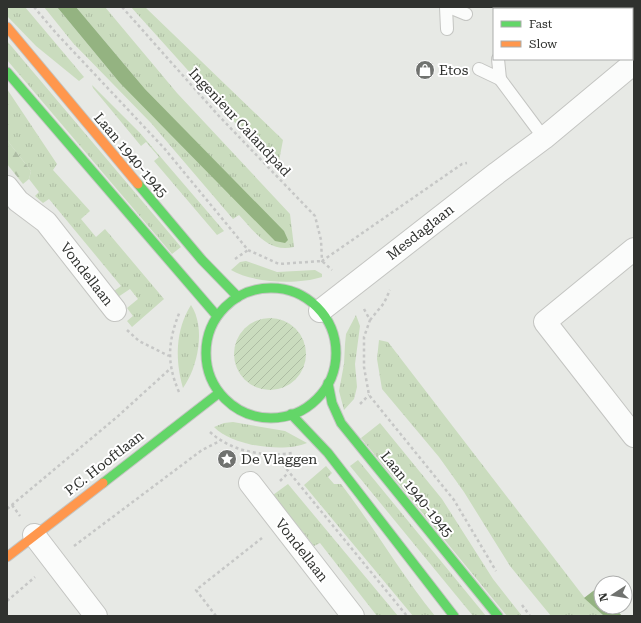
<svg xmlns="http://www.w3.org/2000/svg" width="641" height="623" viewBox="0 0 641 623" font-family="'Roboto Serif',serif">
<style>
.grass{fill:url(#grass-tufts)}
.forest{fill:url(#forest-firs)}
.garden{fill:url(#garden-furrows)}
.water{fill:#94b381}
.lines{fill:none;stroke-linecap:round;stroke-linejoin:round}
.lane-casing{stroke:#c4c5c2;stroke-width:14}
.street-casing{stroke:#c4c5c2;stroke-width:24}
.fast-casing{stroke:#c4c5c2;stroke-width:11}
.slow-casing{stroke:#c4c5c2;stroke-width:11}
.path{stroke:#c6c7c6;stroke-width:2.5;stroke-dasharray:3 3;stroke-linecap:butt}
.lane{stroke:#fbfcfb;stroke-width:12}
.street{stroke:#fbfcfb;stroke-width:22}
.fast{stroke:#63d668;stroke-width:9}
.slow{stroke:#ff974d;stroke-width:9}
.labels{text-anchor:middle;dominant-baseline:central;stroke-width:4;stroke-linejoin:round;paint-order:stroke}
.poi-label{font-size:14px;fill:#30322f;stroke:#fff;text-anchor:start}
.street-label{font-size:14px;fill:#30322f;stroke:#fff}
</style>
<defs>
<pattern id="grass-tufts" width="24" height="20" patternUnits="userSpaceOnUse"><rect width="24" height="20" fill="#cadcbe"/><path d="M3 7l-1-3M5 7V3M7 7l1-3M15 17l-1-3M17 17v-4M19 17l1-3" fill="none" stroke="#aebda4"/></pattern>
<pattern id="forest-firs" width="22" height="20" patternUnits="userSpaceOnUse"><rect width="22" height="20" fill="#cadcbe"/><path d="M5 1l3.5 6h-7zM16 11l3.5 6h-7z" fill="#aebda4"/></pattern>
<pattern id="garden-furrows" width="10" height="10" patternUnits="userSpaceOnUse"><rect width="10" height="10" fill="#cadcbe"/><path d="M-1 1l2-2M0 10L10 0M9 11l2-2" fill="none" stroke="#aebda4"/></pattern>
</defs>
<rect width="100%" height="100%" fill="#e7e9e5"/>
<!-- grass -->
<g class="grass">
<path d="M 7,7 L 25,7 L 84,77 L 79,81 L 36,46 L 7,16 Z"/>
<path d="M 44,7 L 57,7 L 119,82 L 283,231 L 145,89 L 76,7 L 105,7 L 177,93 L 290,214 L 294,247 C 268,253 255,232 239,215 L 233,219 L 151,123 L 73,43 Z"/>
<path d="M 131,7 L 145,7 L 283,140 L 279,161 L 283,176 Z"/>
<path d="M 7,41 L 181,247 L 172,254 L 7,60 Z"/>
<path d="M 92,85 L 140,133 L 224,231 L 217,235 L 154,161 L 159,157 L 146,142 L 141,146 L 93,88 Z"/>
<path d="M 7,89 L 57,164 L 53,170 L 90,211 L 81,219 L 96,237 L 105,229 L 164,299 L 132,327 L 127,321 L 133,316 L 127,308 L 138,299 L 130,289 L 118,297 L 114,291 L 121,286 L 49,199 L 43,203 L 35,196 L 39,192 L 29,179 L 31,171 L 7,140 Z"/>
<path d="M 246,261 L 277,272 L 315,270 L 322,274 L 322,277 C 297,285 253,283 231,270 L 240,262 Z"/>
<path d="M 191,305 C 206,328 198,367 183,388 C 175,361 175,330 191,305 Z"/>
<path d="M 356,315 L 360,326 L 355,364 L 357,387 L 354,399 L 344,410 L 339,391 L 344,364 L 345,344 L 346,334 Z"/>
<path d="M 379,340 L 388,342 L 584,597 L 604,616 L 551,616 L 510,566 L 464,492 L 439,457 L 382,389 L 377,359 Z"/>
<path d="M 233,422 L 285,431 L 307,443 C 284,453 232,446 214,427 L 224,423 Z"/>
<path d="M 380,423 L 442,499 L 493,579 L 522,616 L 507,616 L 361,438 Z"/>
<path d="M 358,460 L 486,616 L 473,616 L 350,466 Z"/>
<path d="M 326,466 L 332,473 L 328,477 L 334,484 L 341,484 C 374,527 401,574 435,616 L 413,616 L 304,485 Z"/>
<path d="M 288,484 L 398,616 L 377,616 L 320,543 L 314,546 L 273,495 Z"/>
</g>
<!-- forest -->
<path class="forest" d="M 7,140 L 31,171 L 29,179 L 23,184 L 7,164 Z"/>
<!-- garden -->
<circle class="garden" cx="270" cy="354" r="36"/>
<!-- water -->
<g class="water">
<path d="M 57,7 L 76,7 L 145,89 L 284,231 L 288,240 L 285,243 L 275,241 L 119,82 Z"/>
<path d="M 597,588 L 601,593 L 601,607 L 614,607 L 622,616 L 604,616 L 584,598 Z"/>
</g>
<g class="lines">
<!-- lane casing -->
<g class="lane-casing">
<g id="lane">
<path d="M 446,7 L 447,29"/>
<path d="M 449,7 L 466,14"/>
<path d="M 479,69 L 500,79 L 498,59"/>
<path d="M 500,79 L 544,138"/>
</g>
</g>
<!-- street casing -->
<g class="street-casing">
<g id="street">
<path d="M 7,187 L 18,201 L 46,222 L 115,310"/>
<path d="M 634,249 L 545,322 L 634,436"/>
<path d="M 320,311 L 497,173 L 544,138 L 634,63"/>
<path d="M 250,483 L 353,616"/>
<path d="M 34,535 L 96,616"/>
</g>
</g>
<!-- fast casing -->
<g class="fast-casing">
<g id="fast">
<path d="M 7,72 L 217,316"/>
<path d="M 138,184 L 202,260 L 238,297"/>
<circle cx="271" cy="353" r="65"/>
<path d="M 328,383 L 332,403 L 341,423 L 498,616"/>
<path d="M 291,414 L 328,453 L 454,616"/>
<path d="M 103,483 L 219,393"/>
</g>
</g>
<!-- slow casing -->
<g class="slow-casing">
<g id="slow">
<path d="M 7,27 L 138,184"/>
<path d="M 7,557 L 103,483"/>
</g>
</g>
<!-- path -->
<g class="path">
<path d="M 34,7 L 56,33 L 164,148 L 248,250 L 279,264 L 322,261 L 332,270"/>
<path d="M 122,7 L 218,115 L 315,216 L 321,240 L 322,261 L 462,164 L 467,163"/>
<path d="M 235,259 L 248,250"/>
<path d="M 364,309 L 370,320 L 364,337 L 364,367 L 369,395 L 454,500 L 496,571"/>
<path d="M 370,320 L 384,303 L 390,290"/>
<path d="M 127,330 L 139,341 L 169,356"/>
<path d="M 179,392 C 166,362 168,341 180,311"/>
<path d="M 360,404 L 369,395"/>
<path d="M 210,432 C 232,452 264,457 292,453"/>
<path d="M 275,455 L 407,616"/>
<path d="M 280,481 L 288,473"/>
<path d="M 12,505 L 20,516"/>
<path d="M 7,509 L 117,417 L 171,368"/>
<path d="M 74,546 L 202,450 L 220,441"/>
<path d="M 7,601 L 35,577"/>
<path d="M 522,605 L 530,616"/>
<path d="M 216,616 L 196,590 L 262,538"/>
</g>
<!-- lane -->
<use href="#lane" class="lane"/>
<!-- street -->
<use href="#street" class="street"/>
<!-- fast -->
<use href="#fast" class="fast"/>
<!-- slow -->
<use href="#slow" class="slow"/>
</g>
<!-- icons -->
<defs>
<g id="shop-disc" transform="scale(1)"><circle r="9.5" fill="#70726f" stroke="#fff"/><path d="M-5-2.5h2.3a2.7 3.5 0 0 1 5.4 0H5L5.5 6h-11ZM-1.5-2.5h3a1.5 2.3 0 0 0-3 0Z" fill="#fff"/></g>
<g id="sight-disc" transform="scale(1)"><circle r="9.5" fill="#70726f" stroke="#fff"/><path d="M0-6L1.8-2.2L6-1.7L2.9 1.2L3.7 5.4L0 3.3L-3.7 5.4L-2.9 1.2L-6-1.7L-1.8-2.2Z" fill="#fff"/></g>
</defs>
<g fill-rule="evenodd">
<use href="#shop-disc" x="425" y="70"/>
<use href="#sight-disc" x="227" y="459"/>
</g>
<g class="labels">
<!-- poi labels -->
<g class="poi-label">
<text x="439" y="70">Etos</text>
<text x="241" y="459">De Vlaggen</text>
</g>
<!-- street labels -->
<g class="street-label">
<text transform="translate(240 122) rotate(47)">Ingenieur Calandpad</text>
<text transform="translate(131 155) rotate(50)">Laan 1940-1945</text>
<text transform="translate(420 232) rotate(-38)">Mesdaglaan</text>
<text transform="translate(87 274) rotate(52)">Vondellaan</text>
<text transform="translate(104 463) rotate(-38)">P.C. Hooftlaan</text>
<text transform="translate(417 494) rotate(51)">Laan 1940-1945</text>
<text transform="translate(302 550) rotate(52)">Vondellaan</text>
</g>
</g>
<!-- border -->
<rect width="641" height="623" fill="none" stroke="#30322f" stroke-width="16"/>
<!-- legend -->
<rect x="493" y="8" width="140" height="52" fill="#ffffff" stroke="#acadac"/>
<rect x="501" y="21" width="20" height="6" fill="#63d668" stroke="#acadac"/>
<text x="529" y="28" font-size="12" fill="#30322f">Fast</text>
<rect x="501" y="41" width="20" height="6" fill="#ff974d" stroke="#acadac"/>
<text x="529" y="48" font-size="12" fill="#30322f">Slow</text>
<!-- north arrow -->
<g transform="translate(613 595) rotate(258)"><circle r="19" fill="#ffffff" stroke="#acadac"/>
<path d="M0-3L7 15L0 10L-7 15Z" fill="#70726f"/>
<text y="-6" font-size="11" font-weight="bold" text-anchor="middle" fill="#30322f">N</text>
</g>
</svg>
